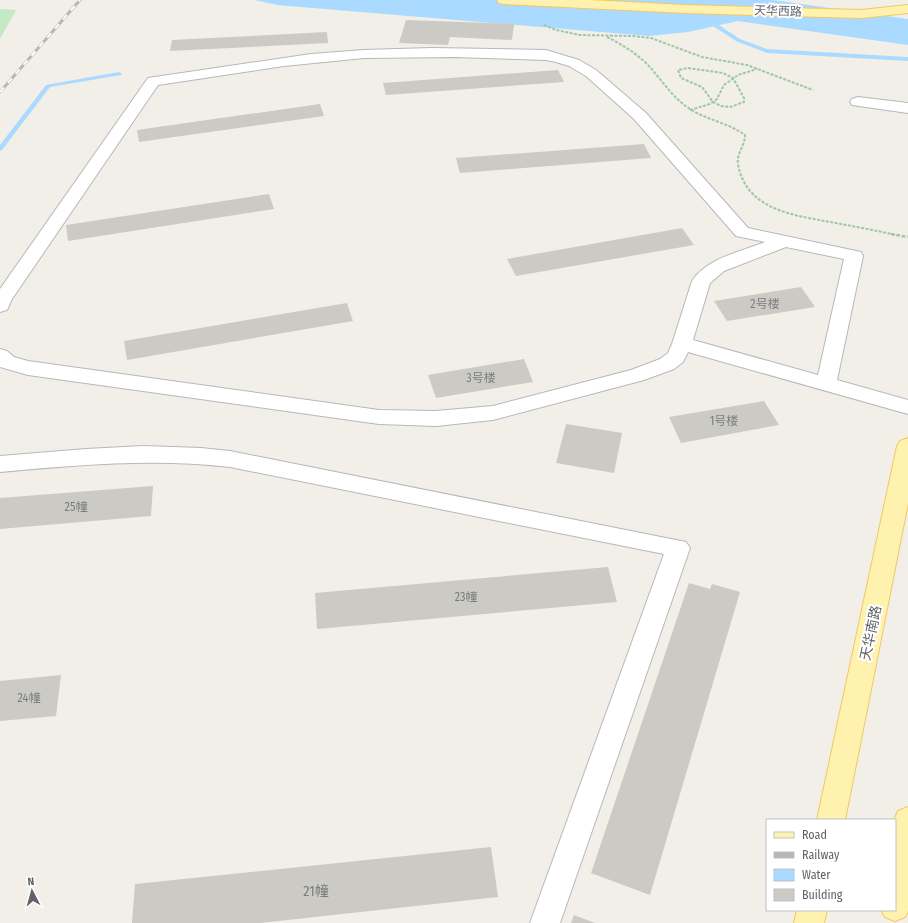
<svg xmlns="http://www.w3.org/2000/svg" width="908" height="923" viewBox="0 0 908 923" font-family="'Fira Sans Condensed','Noto Sans SC',sans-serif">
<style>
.green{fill:#c5e8c5}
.water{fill:#aadaff}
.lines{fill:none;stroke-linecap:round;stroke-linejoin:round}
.stream{fill:#aadaff;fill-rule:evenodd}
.building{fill:#cccac5}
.minor-casing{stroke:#b5b8bc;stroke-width:2}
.major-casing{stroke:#f2c960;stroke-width:2}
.path-far1{stroke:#9cc7a9;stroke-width:2;stroke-dasharray:3 1.5;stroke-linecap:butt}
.path{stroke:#9cc7a9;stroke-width:2.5;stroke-dasharray:3.5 2;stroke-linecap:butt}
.minor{fill:#fff;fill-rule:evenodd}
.major{fill:#fff2af;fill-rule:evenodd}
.rail-casing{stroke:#b6b7b8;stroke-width:3}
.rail{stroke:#fff;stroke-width:2;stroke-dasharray:6;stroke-linecap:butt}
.labels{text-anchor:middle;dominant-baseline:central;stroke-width:4;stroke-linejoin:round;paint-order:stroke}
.far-street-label{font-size:12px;fill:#5f6368;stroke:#fff}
.number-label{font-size:12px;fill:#7a7d7f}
.street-label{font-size:14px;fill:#5f6368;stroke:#fff}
.near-number-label{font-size:14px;fill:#7a7d7f}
</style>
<rect width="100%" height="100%" fill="#f1efe8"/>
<!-- green -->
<path class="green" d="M 0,9 L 16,10 L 0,39 Z"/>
<!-- water -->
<path class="water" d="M 255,0 L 773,0 L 908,19 L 908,45 L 738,21 L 688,32 L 649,36 L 277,5 Z"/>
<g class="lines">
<!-- stream -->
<g class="stream">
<path d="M 710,22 L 714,22 L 740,39 L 767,49 L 908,57 L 908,61 L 767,53 L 736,41 L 710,24 Z"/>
<path d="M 119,72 L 122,74 L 121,75 L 50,87 L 2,150 L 0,151 L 0,145 L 46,85 Z"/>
</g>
</g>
<!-- building -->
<g class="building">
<path d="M 406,20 L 514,24 L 512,40 L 450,37 L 448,45 L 399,43 Z"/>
<path d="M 327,32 L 328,43 L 170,51 L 172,40 Z"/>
<path d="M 558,70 L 564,82 L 386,95 L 383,83 Z"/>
<path d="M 320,104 L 324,116 L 139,142 L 137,130 Z"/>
<path d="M 644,144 L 651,158 L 460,173 L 456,158 Z"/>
<path d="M 269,194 L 274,209 L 68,241 L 66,225 Z"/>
<path d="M 682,228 L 694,245 L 516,276 L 507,259 Z"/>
<path d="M 801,287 L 815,307 L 727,321 L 714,301 Z"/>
<path d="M 347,303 L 353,321 L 127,360 L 124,341 Z"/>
<path d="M 524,359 L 533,382 L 436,398 L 428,375 Z"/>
<path d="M 764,401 L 779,425 L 681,443 L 669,417 Z"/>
<path d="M 566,424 L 622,433 L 614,473 L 556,463 Z"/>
<path d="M 153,486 L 151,516 L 0,529 L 0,498 Z"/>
<path d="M 608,567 L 617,602 L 317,629 L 315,593 Z"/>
<path d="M 689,583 L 710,589 L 712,584 L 740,592 L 650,895 L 591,873 Z"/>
<path d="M 61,675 L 56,716 L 0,721 L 0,681 Z"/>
<path d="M 491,847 L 498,897 L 260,923 L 132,923 L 135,884 Z"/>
<path d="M 574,915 L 595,923 L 571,923 Z"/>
</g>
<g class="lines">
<!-- minor casing -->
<g class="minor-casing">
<g id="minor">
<path d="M 432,48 L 546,50 L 579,60 L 596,70 L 646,113 L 748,228 L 861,252 L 863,256 L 837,380 L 908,400 L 908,414 L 688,352 L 683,362 L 674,369 L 644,380 L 493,420 L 436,426 L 379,424 L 28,375 L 0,367 L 0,349 L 7,351 L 14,357 L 28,361 L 379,410 L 436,411 L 493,406 L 631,370 L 660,359 L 668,353 L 672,344 L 692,281 C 707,258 740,252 765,242 L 736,236 L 634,119 L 586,76 L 569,66 L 556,62 L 546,60 L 455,57 L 364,58 L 284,66 L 158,85 L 12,299 L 7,310 L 0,312 L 0,289 L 148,78 L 311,54 L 364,50 ZM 786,247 L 844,259 L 818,375 L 693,340 L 710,283 L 724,271 Z"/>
<path d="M 858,97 L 908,103 L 908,113 L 852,105 L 850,102 L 852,99 Z"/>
<path d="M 143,446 L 201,448 L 230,451 L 686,542 L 690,548 L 560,923 L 530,923 L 664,554 L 230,467 C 153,458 77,465 0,472 L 0,456 L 86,449 Z"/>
</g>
</g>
<!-- major casing -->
<g class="major-casing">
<g id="major">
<path d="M 497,0 L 589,0 L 685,5 L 861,10 L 908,5 L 908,13 L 861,18 L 685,13 L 504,4 L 499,3 Z"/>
<path d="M 908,438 L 908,503 L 845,820 L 817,820 L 897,446 L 900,441 Z"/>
<path d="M 908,807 L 908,911 L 905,917 L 895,921 L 885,917 L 881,910 L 895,910 L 894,820 L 898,811 Z"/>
<path d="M 797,910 L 827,910 L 824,923 L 794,923 Z"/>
</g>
</g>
<!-- path-far1 -->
<g class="path-far1">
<path d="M 544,25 L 556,30 L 580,35 L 632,36 L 651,38 L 702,57 L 747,65 L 813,90"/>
<path d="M 607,37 C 621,44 634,52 645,62 C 660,77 670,95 687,107 C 705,120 727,122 745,135 C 745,146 736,154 738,164 C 746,210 793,215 830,222 C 852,226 874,230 896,235"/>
<path d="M 688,68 L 723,73 L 733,78 L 744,98 L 744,102 L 730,107 L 721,106 L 713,102 L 702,87 L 681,78 L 678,70 Z"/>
<path d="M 690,110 L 710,104 L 717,99 L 724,85 L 738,75 L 757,69"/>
</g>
<!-- path -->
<path class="path" d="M 891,234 L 908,237"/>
<!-- minor -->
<use href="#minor" class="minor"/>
<!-- major -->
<use href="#major" class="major"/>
<!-- rail casing -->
<g class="rail-casing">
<path id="rail" d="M 0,92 L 80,0"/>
</g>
<!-- rail -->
<use href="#rail" class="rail"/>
</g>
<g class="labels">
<!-- far-street labels -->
<g class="far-street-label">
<text transform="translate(778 11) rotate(2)">天华西路</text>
</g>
<!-- number labels -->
<g class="number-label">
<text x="765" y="304">2号楼</text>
<text x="481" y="378">3号楼</text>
<text x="724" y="421">1号楼</text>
<text x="76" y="507">25幢</text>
<text x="466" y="597">23幢</text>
<text x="29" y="698">24幢</text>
</g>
<!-- street labels -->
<g class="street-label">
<text transform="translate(871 633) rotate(-78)">天华南路</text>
</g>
<!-- near-number labels -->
<g class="near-number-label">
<text x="316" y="891">21幢</text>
</g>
</g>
<!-- legend -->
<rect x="766" y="819" width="130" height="92" fill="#ffffff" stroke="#bfc1c3"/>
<rect x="774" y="832" width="20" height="6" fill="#fff2af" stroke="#bfc1c3"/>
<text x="802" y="839" font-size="12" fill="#5f6368">Road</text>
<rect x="774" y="852" width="20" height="6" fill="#b6b7b8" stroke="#bfc1c3"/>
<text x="802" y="859" font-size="12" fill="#5f6368">Railway</text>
<rect x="774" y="869" width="20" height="12" fill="#aadaff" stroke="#bfc1c3"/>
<text x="802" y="879" font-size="12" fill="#5f6368">Water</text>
<rect x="774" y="889" width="20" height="12" fill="#cccac5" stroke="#bfc1c3"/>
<text x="802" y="899" font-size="12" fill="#5f6368">Building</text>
<!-- north arrow -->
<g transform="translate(32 891) rotate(354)" stroke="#ffffff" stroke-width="3" paint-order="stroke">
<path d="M0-3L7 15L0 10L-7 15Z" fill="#5f6368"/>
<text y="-6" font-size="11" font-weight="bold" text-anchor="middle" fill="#5f6368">N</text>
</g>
</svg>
